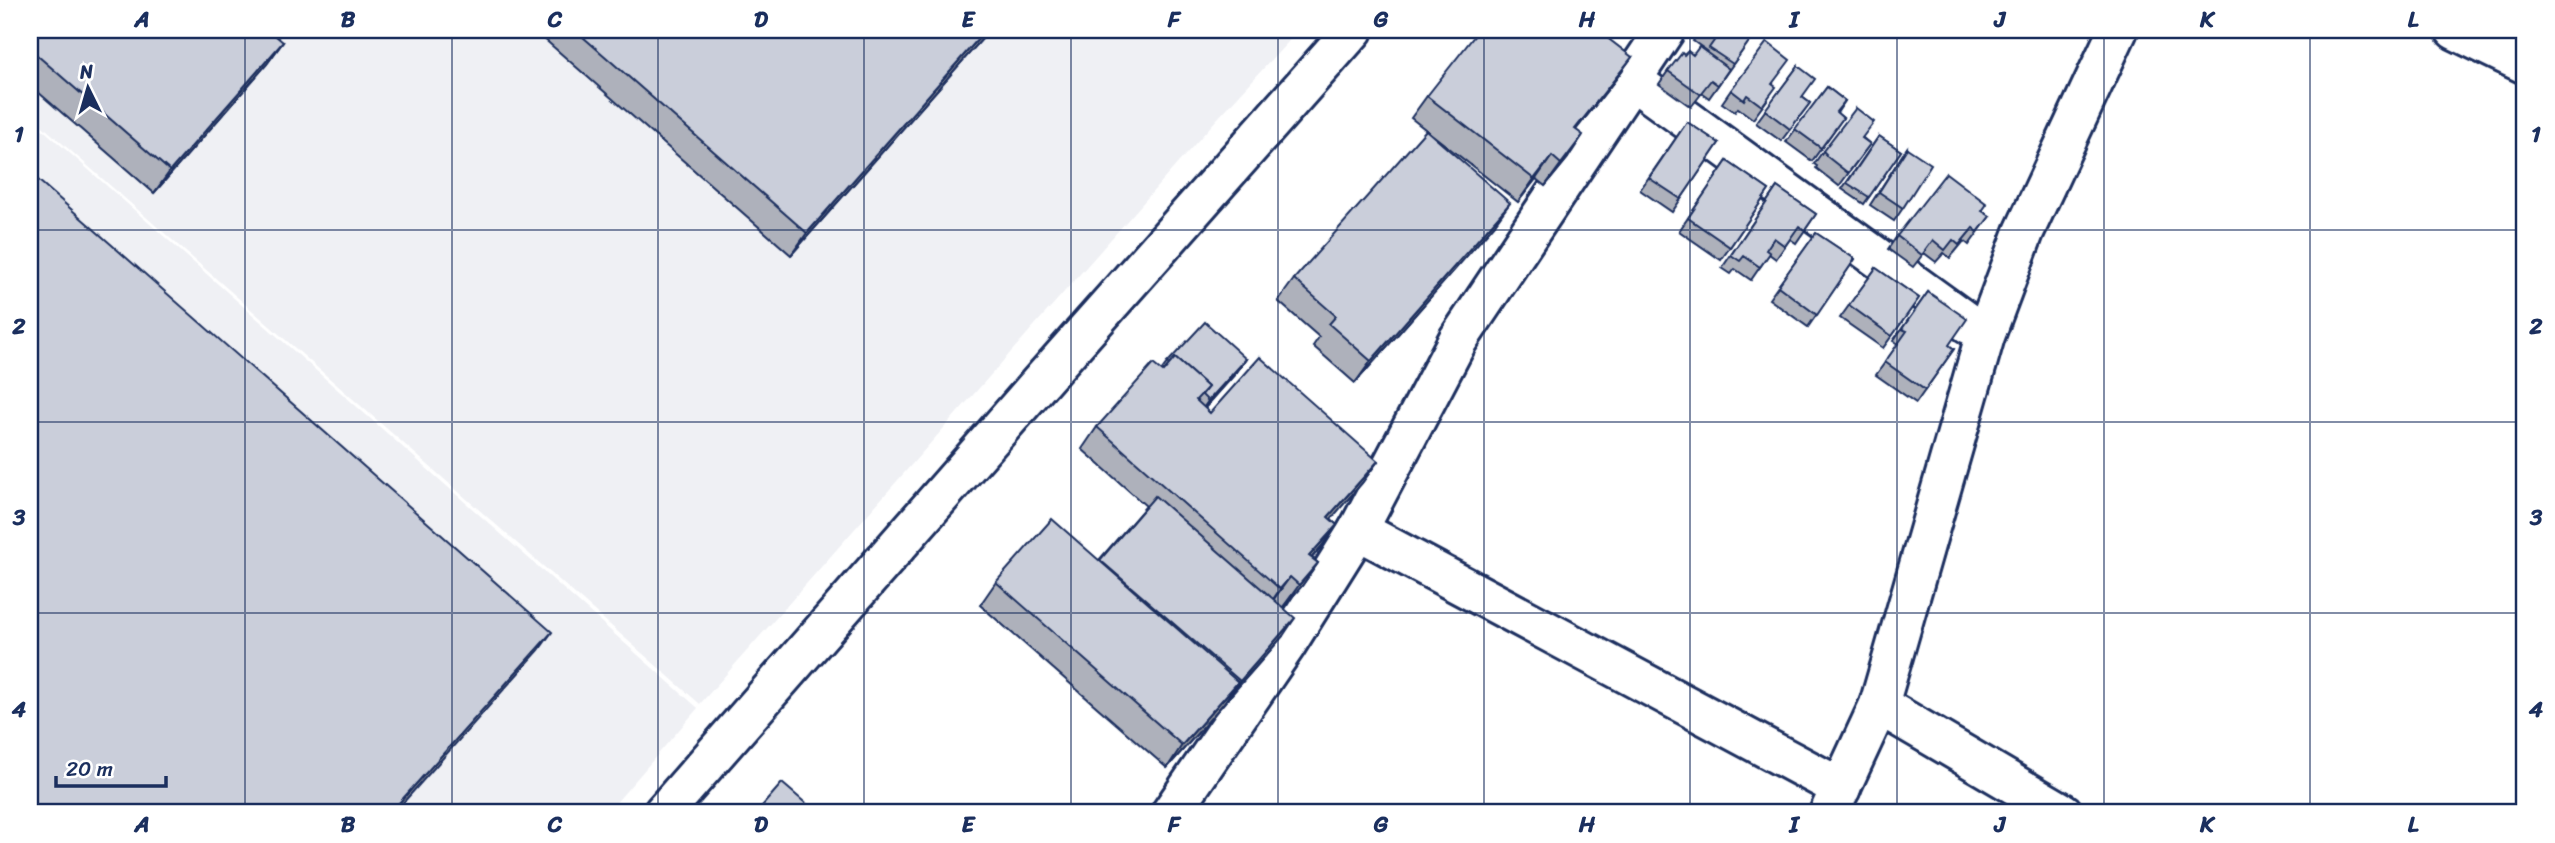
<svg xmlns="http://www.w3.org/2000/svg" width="2555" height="843" viewBox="0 0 2555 843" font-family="Sriracha,sans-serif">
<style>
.built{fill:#eff0f4}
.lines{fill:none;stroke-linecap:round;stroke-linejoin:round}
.street-casing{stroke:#1b2f5e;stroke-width:44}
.secondary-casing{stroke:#1b2f5e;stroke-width:44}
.street{stroke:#fff;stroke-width:38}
.secondary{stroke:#fff;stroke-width:38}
.wall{fill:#aeb1bb;stroke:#1b2f5e;stroke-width:2}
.shaded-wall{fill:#8d9099;stroke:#1b2f5e;stroke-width:2}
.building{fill:#caceda;stroke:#1b2f5e;stroke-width:2}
.grid{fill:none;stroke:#1b2f5e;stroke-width:2;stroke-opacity:0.55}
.neatline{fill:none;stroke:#1b2f5e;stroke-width:2.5}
.grid-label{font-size:23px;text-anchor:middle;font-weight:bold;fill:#1b2f5e}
</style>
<rect width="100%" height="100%" fill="#fff"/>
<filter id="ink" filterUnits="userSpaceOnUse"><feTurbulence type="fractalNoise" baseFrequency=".0143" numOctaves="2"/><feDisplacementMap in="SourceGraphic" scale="14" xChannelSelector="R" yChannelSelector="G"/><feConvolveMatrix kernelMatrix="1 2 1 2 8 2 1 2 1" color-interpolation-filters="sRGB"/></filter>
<g filter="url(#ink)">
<!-- built -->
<g class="built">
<path d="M 30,30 L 1299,30 L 1217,119 L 700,704 L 30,115 Z"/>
<path d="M 30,118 L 698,708 L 607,813 L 30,813 Z"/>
</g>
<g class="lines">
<!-- street casing -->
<g class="street-casing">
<g id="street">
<path d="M 2455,30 L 2525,64"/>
<path d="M 1632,80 L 1969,324"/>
<path d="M 1358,530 L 1841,788"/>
<path d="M 1879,705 L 2063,813"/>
<path d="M 1171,813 L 1286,645 L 1358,530 L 1458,340 L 1665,30"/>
<path d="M 1829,813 L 1879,705 L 1985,336 L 2024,232 L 2118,30"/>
</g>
</g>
<!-- secondary casing -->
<g class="secondary-casing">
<path id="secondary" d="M 663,813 L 1044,378 L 1353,30"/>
</g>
<!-- street -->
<use href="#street" class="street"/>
<!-- secondary -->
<use href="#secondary" class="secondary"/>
</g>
<!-- wall -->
<g class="wall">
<path d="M 30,30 L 283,42 L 267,64 L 154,193 L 30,85 Z"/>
<path d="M 534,30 L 990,30 L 791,255 Z"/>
<path d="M 1701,30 L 1750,30 L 1755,33 L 1709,98 L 1702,93 L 1691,107 L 1659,84 L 1668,71 L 1684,55 L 1706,52 L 1707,51 L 1693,41 Z"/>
<path d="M 1632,57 L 1616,79 L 1576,130 L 1568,158 L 1545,186 L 1536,179 L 1518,202 L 1411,118 L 1427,96 Z"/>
<path d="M 1798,66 L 1802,97 L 1810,103 L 1781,141 L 1756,123 Z"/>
<path d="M 1773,84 L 1767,100 L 1753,119 L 1738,108 L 1735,112 L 1722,103 L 1731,90 Z"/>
<path d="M 1827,87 L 1845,101 L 1837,113 L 1843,118 L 1812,161 L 1786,142 Z"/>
<path d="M 1687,122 L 1719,143 L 1672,212 L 1640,190 Z"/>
<path d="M 1879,136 L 1901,151 L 1864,204 L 1842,189 Z"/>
<path d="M 1863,138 L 1870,144 L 1839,186 L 1816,168 L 1817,166 L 1814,164 L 1823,151 Z"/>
<path d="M 1907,148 L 1903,208 L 1894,221 L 1870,205 Z"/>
<path d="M 1727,161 L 1769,190 L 1721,260 L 1679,231 Z"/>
<path d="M 1777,187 L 1816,214 L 1796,243 L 1790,239 L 1776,259 L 1769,254 L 1751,280 L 1735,269 L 1731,274 L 1722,268 Z"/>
<path d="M 1982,211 L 1990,216 L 1969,245 L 1964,241 L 1950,258 L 1944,253 L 1936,262 L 1924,253 L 1913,267 L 1888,249 L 1897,236 Z"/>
<path d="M 1494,225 L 1355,383 L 1313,346 L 1319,337 L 1278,301 L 1294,279 Z"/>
<path d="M 1816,233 L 1855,259 L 1808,327 L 1769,299 Z"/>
<path d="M 1876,268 L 1919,298 L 1883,348 L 1840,318 Z"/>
<path d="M 1928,292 L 1949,345 L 1954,349 L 1916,403 L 1876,375 L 1898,344 L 1893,341 Z"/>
<path d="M 1246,359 L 1237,372 L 1205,408 L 1210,413 L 1378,461 L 1362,483 L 1330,519 L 1337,525 L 1321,547 L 1312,558 L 1318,563 L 1302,586 L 1283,607 L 1283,636 L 1167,768 L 980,605 L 996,582 L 1099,560 L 1146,506 L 1082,449 L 1097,427 L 1161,371 L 1167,363 Z"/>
</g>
<!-- shaded-wall -->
<g class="shaded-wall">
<path d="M 986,30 L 990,30 L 791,255 L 807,233 Z"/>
<path d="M 283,42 L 267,64 L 154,193 L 170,171 Z"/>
<path d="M 1632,57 L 1616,79 L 1559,151 L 1575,129 Z"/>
<path d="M 1583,135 L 1568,158 L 1545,186 L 1561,164 Z"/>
<path d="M 1552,156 L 1536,179 L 1518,202 L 1534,179 Z"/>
<path d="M 1510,203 L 1494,225 L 1355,383 L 1371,361 Z"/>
<path d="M 1246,359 L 1237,372 L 1199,414 L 1208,401 Z"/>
<path d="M 1378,461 L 1362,483 L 1313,540 L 1328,517 Z"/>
<path d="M 1337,525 L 1321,547 L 1294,578 L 1309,556 Z"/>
<path d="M 1318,563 L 1302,586 L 1283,607 L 1299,585 Z"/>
<path d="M 1290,577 L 1274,599 L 1265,611 L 1280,589 Z"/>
<path d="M 1295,618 L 1283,636 L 1227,699 L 1240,681 Z"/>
<path d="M 552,632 L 539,650 L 394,813 L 390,813 Z"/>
<path d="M 1238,682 L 1223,704 L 1167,768 L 1182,745 Z"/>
</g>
<!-- building -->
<g class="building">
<path d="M 30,30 L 269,30 L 283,42 L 170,171 L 30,49 Z"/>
<path d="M 575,30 L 986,30 L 807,233 Z"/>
<path d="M 1479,30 L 1597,30 L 1632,57 L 1575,129 L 1583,135 L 1561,164 L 1552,156 L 1534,179 L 1427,96 Z"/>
<path d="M 1705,30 L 1750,30 L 1755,33 L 1733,64 L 1709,48 L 1716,38 Z"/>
<path d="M 1767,42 L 1790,60 L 1772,84 L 1776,87 L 1762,106 L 1747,95 L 1744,100 L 1731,90 Z"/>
<path d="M 1699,47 L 1729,69 L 1718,85 L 1711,80 L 1700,94 L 1668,71 L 1682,53 L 1684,55 L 1688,51 L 1693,55 Z"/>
<path d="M 1798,66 L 1815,79 L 1802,97 L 1810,103 L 1790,129 L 1765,110 Z"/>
<path d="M 1827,87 L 1845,101 L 1836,112 L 1843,118 L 1821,148 L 1795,129 Z"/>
<path d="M 1856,108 L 1874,122 L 1862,138 L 1870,144 L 1848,173 L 1825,155 L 1826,154 L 1823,151 Z"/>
<path d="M 1687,122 L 1719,143 L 1681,199 L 1649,178 Z"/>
<path d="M 1426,130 L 1510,203 L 1371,361 L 1329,324 L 1336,316 L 1294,279 Z"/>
<path d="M 1879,136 L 1901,151 L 1869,197 L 1847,183 Z"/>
<path d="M 1907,148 L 1931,164 L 1903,208 L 1879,192 Z"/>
<path d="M 1727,161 L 1769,190 L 1730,247 L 1688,218 Z"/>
<path d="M 30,173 L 552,632 L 390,813 L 30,813 Z"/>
<path d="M 1946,173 L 1987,204 L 1982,211 L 1990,216 L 1978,232 L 1973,228 L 1959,245 L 1953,240 L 1945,250 L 1933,240 L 1922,255 L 1897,236 Z"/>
<path d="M 1777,187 L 1816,214 L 1805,230 L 1799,226 L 1785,246 L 1774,238 L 1766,250 L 1770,253 L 1760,267 L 1744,256 L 1740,261 L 1731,255 Z"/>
<path d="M 1816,233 L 1855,259 L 1817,315 L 1778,286 Z"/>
<path d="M 1876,268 L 1919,298 L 1892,336 L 1849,305 Z"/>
<path d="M 1928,292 L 1967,319 L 1949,345 L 1954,349 L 1925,390 L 1885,362 L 1907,331 L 1902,329 Z"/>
<path d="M 1205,322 L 1246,359 L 1208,401 L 1202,395 L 1208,387 L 1175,358 L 1169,365 L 1167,363 Z"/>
<path d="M 1260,357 L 1378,461 L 1328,517 L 1337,525 L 1309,556 L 1318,563 L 1299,585 L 1290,577 L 1280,589 L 1097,427 L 1153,364 L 1163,372 L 1175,358 L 1208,387 L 1196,400 L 1210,413 Z"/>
<path d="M 1155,496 L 1295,618 L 1240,681 L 1100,560 Z"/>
<path d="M 1052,519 L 1238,682 L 1182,745 L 996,582 Z"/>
<path d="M 782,783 L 817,813 L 756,813 Z"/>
</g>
</g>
<!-- grid -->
<path class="grid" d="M 245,30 L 245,813M 452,30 L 452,813M 658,30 L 658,813M 864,30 L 864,813M 1071,30 L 1071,813M 1278,30 L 1278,813M 1484,30 L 1484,813M 1690,30 L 1690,813M 1897,30 L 1897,813M 2104,30 L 2104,813M 2310,30 L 2310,813M 30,230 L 2525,230M 30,422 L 2525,422M 30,613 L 2525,613"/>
<!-- margin -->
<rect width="2555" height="843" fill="none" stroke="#fff" stroke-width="77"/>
<!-- north arrow -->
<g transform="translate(88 88) rotate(355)" stroke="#ffffff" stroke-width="5" paint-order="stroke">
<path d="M0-5L12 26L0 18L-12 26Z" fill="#1b2f5e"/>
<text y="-10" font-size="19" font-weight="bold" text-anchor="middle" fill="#1b2f5e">N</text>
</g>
<!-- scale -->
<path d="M56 776v10h110v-10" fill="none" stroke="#1b2f5e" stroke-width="3.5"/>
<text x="66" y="776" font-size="21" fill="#1b2f5e" stroke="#ffffff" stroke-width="5" paint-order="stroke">20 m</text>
<rect x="38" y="38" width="2478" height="766" class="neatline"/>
<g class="grid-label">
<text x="142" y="27">A</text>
<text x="348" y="27">B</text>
<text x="555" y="27">C</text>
<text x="761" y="27">D</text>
<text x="968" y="27">E</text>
<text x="1174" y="27">F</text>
<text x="1381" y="27">G</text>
<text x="1587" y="27">H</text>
<text x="1794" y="27">I</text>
<text x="2000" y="27">J</text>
<text x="2207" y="27">K</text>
<text x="2413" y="27">L</text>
<text x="19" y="142">1</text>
<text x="2536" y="142">1</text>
<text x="19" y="334">2</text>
<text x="2536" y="334">2</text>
<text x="19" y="525">3</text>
<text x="2536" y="525">3</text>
<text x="19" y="717">4</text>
<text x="2536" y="717">4</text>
<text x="142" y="832">A</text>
<text x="348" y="832">B</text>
<text x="555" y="832">C</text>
<text x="761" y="832">D</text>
<text x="968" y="832">E</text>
<text x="1174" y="832">F</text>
<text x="1381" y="832">G</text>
<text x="1587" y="832">H</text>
<text x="1794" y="832">I</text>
<text x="2000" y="832">J</text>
<text x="2207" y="832">K</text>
<text x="2413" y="832">L</text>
</g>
</svg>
